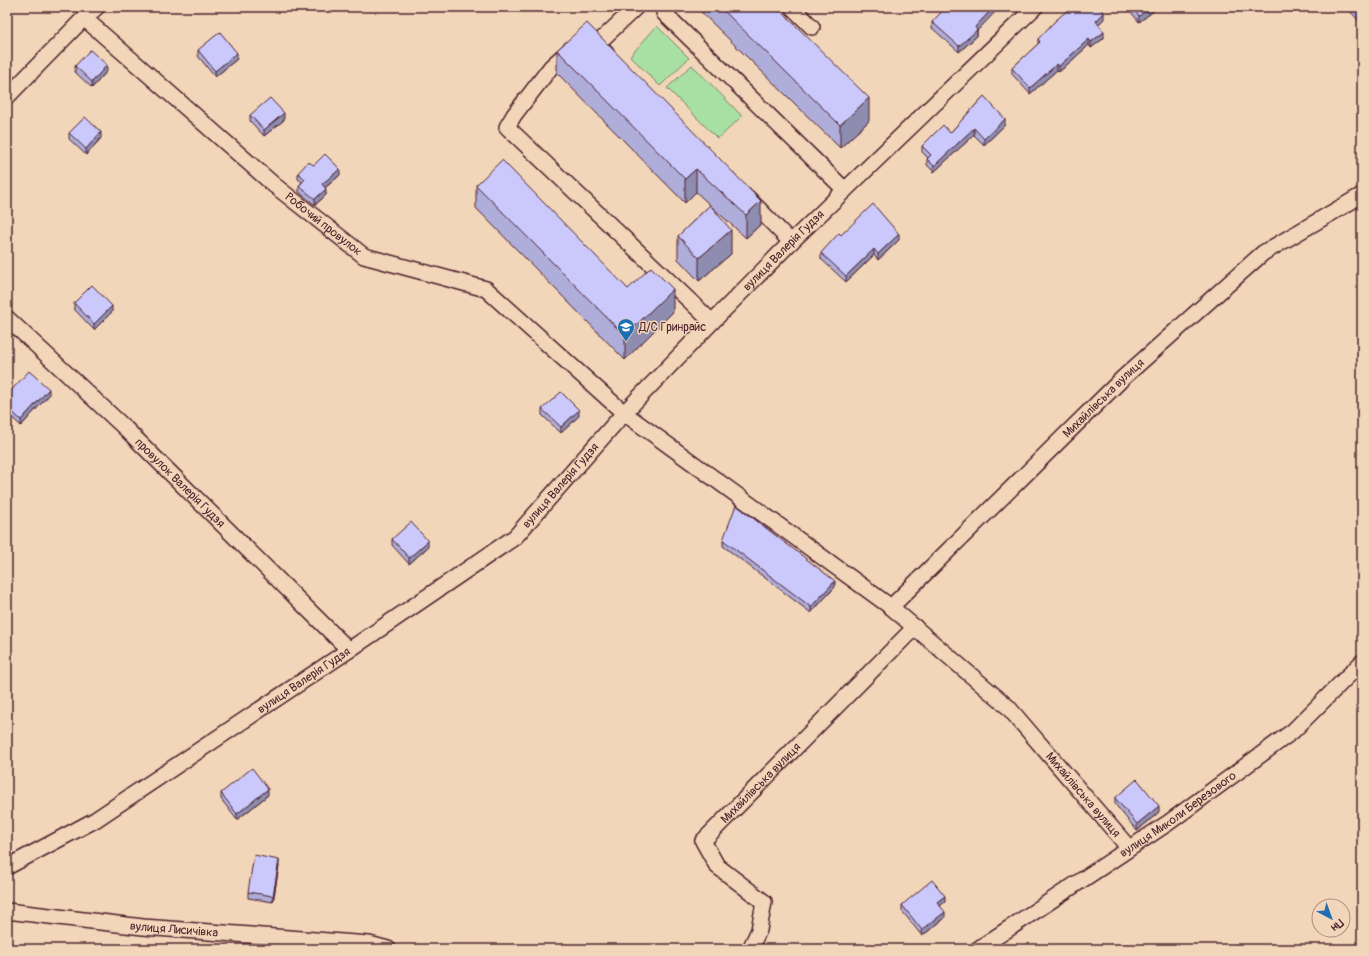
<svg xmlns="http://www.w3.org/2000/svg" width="1369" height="956" viewBox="0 0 1369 956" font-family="Pangolin,sans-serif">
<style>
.green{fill:#a8e0a4;stroke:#798068}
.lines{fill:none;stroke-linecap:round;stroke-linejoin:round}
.minor-casing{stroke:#4a1f2b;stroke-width:18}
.minor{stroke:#f2d6b9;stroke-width:15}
.wall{fill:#afadd9;stroke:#4a1f2b}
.shaded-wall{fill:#8e8db0;stroke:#4a1f2b}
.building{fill:#cbc9fc;stroke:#4a1f2b}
.labels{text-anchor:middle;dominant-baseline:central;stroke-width:3;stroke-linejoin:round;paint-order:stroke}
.street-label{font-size:12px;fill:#4a1f2b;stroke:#f2d6b9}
.poi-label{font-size:12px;fill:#4a1f2b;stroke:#f2d6b9;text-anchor:start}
</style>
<rect width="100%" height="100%" fill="#f2d6b9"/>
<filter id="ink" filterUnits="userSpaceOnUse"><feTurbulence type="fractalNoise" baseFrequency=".025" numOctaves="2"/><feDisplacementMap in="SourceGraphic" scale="8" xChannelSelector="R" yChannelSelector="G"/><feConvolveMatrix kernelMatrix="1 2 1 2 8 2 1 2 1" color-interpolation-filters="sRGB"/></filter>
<g filter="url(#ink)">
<!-- green -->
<g class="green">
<path d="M 657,26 L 689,58 L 660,86 L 630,56 Z"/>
<path d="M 692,65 L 742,116 L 718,139 L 667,88 Z"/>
</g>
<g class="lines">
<!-- minor casing -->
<g class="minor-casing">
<g id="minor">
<path d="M 671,7 L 664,13 L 845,190"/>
<path d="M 792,7 L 812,27"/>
<path id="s1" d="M 84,18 L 274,185 L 364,256 L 486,289 L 624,413 L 891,607 L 1008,707 L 1129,848"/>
<path d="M 572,48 L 551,67 L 514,115 L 507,127 L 712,322"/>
<path d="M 606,53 L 597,44 L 636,7"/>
<path d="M 7,97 L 84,18 L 97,7"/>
<path d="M 747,197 L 791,242"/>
<path id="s2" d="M 7,318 L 126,429 L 349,650"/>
<path id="s3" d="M 891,607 L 1124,377 L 1263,253 L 1362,195"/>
<path id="s4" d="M 7,867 L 95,820 L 349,650 L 515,537 L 624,413 L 712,322 L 791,242 L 1035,7"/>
<path id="s5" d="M 7,911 L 143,927 L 369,944 L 388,949"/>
<path id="s6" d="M 750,949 L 759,930 L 764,902 L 717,866 L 703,841 L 915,627"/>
<path id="s7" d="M 978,949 L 1168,823 L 1293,731 L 1362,662"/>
</g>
</g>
<!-- minor -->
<use href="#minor" class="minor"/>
</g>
<!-- wall -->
<g class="wall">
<path d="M 696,7 L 777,7 L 869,121 L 840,148 Z"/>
<path d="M 1127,7 L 1159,7 L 1139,22 Z"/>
<path d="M 1346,7 L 1362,7 L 1362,24 Z"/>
<path d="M 1104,19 L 1098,24 L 1104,38 L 1091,48 L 1089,45 L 1059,72 L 1057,70 L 1030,94 L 1012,74 L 1012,68 L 1038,44 L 1038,39 Z"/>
<path d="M 932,22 L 977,31 L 977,36 L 959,52 L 932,28 Z"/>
<path d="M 198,50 L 237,59 L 215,77 L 198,56 Z"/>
<path d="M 557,50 L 761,224 L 746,238 L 711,206 L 731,254 L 699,281 L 678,259 L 678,236 L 710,205 L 696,192 L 685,203 L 557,73 Z"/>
<path d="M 75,66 L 107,71 L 92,88 L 75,72 Z"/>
<path d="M 984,96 L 1005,125 L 984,145 L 974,135 L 934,172 L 927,165 L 927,159 L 928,158 L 922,152 L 922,146 L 950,133 Z"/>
<path d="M 250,115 L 284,120 L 264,136 L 250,121 Z"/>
<path d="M 69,133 L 101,138 L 86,155 L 69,139 Z"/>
<path d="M 314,165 L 340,175 L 325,188 L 326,195 L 315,205 L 299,192 L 299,186 L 302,182 L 298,179 L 298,173 Z"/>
<path d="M 476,185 L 628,289 L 673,312 L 625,360 L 476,208 Z"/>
<path d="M 841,235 L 899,240 L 878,260 L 874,255 L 846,282 L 821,259 L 821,253 Z"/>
<path d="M 74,303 L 112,312 L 94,330 L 74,309 Z"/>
<path d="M 7,395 L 49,395 L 21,426 L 7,413 Z"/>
<path d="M 542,409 L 579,416 L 561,433 L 542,415 Z"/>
<path d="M 392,539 L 428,547 L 409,564 L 392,545 Z"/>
<path d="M 723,540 L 835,587 L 811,613 L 723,546 Z"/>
<path d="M 221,793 L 268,795 L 237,820 L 221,799 Z"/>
<path d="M 1115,798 L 1159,812 L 1137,831 L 1115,804 Z"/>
<path d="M 279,866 L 273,902 L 248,898 L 248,892 Z"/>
<path d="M 945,902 L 940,905 L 945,918 L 922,936 L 902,911 L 902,905 Z"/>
</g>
<!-- shaded-wall -->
<g class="shaded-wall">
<path d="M 994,7 L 1000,7 L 977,31 L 977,36 L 959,52 L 959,46 L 975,27 Z"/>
<path d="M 1151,7 L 1159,7 L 1139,22 L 1139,16 Z"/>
<path d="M 1104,13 L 1104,19 L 1096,27 L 1096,21 Z"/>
<path d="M 1104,32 L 1104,38 L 1091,48 L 1091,42 Z"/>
<path d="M 1089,39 L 1089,45 L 1059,72 L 1059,66 Z"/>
<path d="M 237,53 L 237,59 L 215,77 L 215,71 Z"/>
<path d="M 1057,64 L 1057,70 L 1030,94 L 1030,88 Z"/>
<path d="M 107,65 L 107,71 L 92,88 L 92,82 Z"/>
<path d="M 869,98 L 869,121 L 840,148 L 840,125 Z"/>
<path d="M 284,113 L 284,120 L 264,136 L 264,130 Z"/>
<path d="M 1005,119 L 1005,125 L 984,145 L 984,139 Z"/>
<path d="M 974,128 L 974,135 L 934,172 L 934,166 Z"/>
<path d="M 101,132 L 101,138 L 86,155 L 86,149 Z"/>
<path d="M 340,169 L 340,175 L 322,190 L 322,184 Z"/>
<path d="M 696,169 L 696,192 L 685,203 L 685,179 Z"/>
<path d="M 326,189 L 326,195 L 315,205 L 315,199 Z"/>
<path d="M 761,201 L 761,224 L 746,238 L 746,215 Z"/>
<path d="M 731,230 L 731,254 L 699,281 L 699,258 Z"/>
<path d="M 899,234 L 899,240 L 878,260 L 878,254 Z"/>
<path d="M 874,249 L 874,255 L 846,282 L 846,276 Z"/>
<path d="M 673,289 L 673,312 L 625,360 L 625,336 Z"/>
<path d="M 112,306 L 112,312 L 94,330 L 94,324 Z"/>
<path d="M 49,389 L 49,395 L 21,426 L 21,420 Z"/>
<path d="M 579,410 L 579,416 L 561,433 L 561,427 Z"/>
<path d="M 428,541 L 428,547 L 409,564 L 409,558 Z"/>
<path d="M 835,581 L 835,587 L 811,613 L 811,607 Z"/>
<path d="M 268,789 L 268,795 L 237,820 L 237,814 Z"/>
<path d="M 1159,806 L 1159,812 L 1137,831 L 1137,824 Z"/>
<path d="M 279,860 L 279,866 L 273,902 L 273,896 Z"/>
<path d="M 945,896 L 945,902 L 937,908 L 937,902 Z"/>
<path d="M 945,912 L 945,918 L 922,936 L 922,930 Z"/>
</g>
<!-- building -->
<g class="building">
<path d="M 720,7 L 777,7 L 869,98 L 840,125 Z"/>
<path d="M 946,7 L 994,7 L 975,27 L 977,30 L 959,46 L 932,22 Z"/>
<path d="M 1071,7 L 1099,7 L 1104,13 L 1096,21 L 1104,32 L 1091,42 L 1089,39 L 1059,66 L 1057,64 L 1030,88 L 1012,68 L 1040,42 L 1038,39 L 1054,22 Z"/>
<path d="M 1132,7 L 1151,7 L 1139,16 Z"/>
<path d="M 587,23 L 761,201 L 746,215 L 696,169 L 685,179 L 557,50 Z"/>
<path d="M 220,32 L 237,53 L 215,71 L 198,50 Z"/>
<path d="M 90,50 L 107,65 L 92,82 L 75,66 Z"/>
<path d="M 984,96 L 1005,119 L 984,139 L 974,128 L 934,166 L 927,159 L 931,155 L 922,146 L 943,125 L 950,133 Z"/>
<path d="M 270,98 L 284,113 L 264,130 L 250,115 Z"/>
<path d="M 85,117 L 101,132 L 86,149 L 69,133 Z"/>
<path d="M 325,154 L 340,169 L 322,184 L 326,189 L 315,199 L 299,186 L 305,179 L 298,173 L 308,162 L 314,165 Z"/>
<path d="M 502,160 L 628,289 L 651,267 L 673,289 L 625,336 L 476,185 Z"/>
<path d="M 873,204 L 899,234 L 878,254 L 874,249 L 846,276 L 821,253 L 839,233 L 841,235 Z"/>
<path d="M 710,205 L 731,230 L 699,258 L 678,236 Z"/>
<path d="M 92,285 L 112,306 L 94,324 L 74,303 Z"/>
<path d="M 29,371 L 49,389 L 21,420 L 7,407 L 7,395 Z"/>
<path d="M 561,392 L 579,410 L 561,427 L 542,409 Z"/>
<path d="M 736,505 L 835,581 L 811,607 L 723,540 Z"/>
<path d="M 411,522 L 428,541 L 409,558 L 392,539 Z"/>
<path d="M 252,768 L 268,789 L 237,814 L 221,793 Z"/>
<path d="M 1137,779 L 1159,806 L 1137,824 L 1115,798 Z"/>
<path d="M 254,855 L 279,860 L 273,896 L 248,892 Z"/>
<path d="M 932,880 L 945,896 L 937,902 L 945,912 L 922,930 L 902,905 Z"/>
</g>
</g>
<!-- icons -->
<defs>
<g id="school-pin" transform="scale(0.9)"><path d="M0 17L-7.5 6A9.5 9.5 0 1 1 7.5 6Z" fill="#1f6fb2" stroke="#f2d6b9"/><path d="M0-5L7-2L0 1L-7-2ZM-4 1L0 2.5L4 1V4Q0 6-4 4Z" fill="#fff"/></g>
</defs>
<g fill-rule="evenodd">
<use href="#school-pin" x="626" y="327"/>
</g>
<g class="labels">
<!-- street labels -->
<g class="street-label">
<text stroke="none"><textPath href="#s1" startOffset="316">Робочий провулок</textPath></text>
<text stroke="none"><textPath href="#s4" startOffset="999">вулиця Валерія Гудзя</textPath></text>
<text stroke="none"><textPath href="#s3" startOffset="298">Михайлівська вулиця</textPath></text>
<text stroke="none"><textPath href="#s2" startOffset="239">провулок Валерія Гудзя</textPath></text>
<text stroke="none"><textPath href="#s4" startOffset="675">вулиця Валерія Гудзя</textPath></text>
<text stroke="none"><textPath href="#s4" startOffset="351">вулиця Валерія Гудзя</textPath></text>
<text stroke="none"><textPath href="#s6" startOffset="219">Михайлівська вулиця</textPath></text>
<text stroke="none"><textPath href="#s1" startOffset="1279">Михайлівська вулиця</textPath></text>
<text stroke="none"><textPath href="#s7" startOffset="241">вулиця Миколи Березового</textPath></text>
<text stroke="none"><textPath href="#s5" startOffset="168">вулиця Лисичівка</textPath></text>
</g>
<!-- poi labels -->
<g class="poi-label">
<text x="639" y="327">Д/С Гринрайс</text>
</g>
</g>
<!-- margin -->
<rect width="1369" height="956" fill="none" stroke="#f2d6b9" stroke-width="24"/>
<rect x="12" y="12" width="1345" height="932" fill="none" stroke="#4a1f2b" stroke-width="1.5" filter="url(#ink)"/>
<!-- north arrow -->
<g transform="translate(1331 918) rotate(139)"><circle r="19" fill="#f2d6b9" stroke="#af8d80"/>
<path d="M0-3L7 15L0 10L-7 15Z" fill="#1f6fb2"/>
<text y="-6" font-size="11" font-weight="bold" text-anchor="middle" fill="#4a1f2b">Пн</text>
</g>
</svg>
